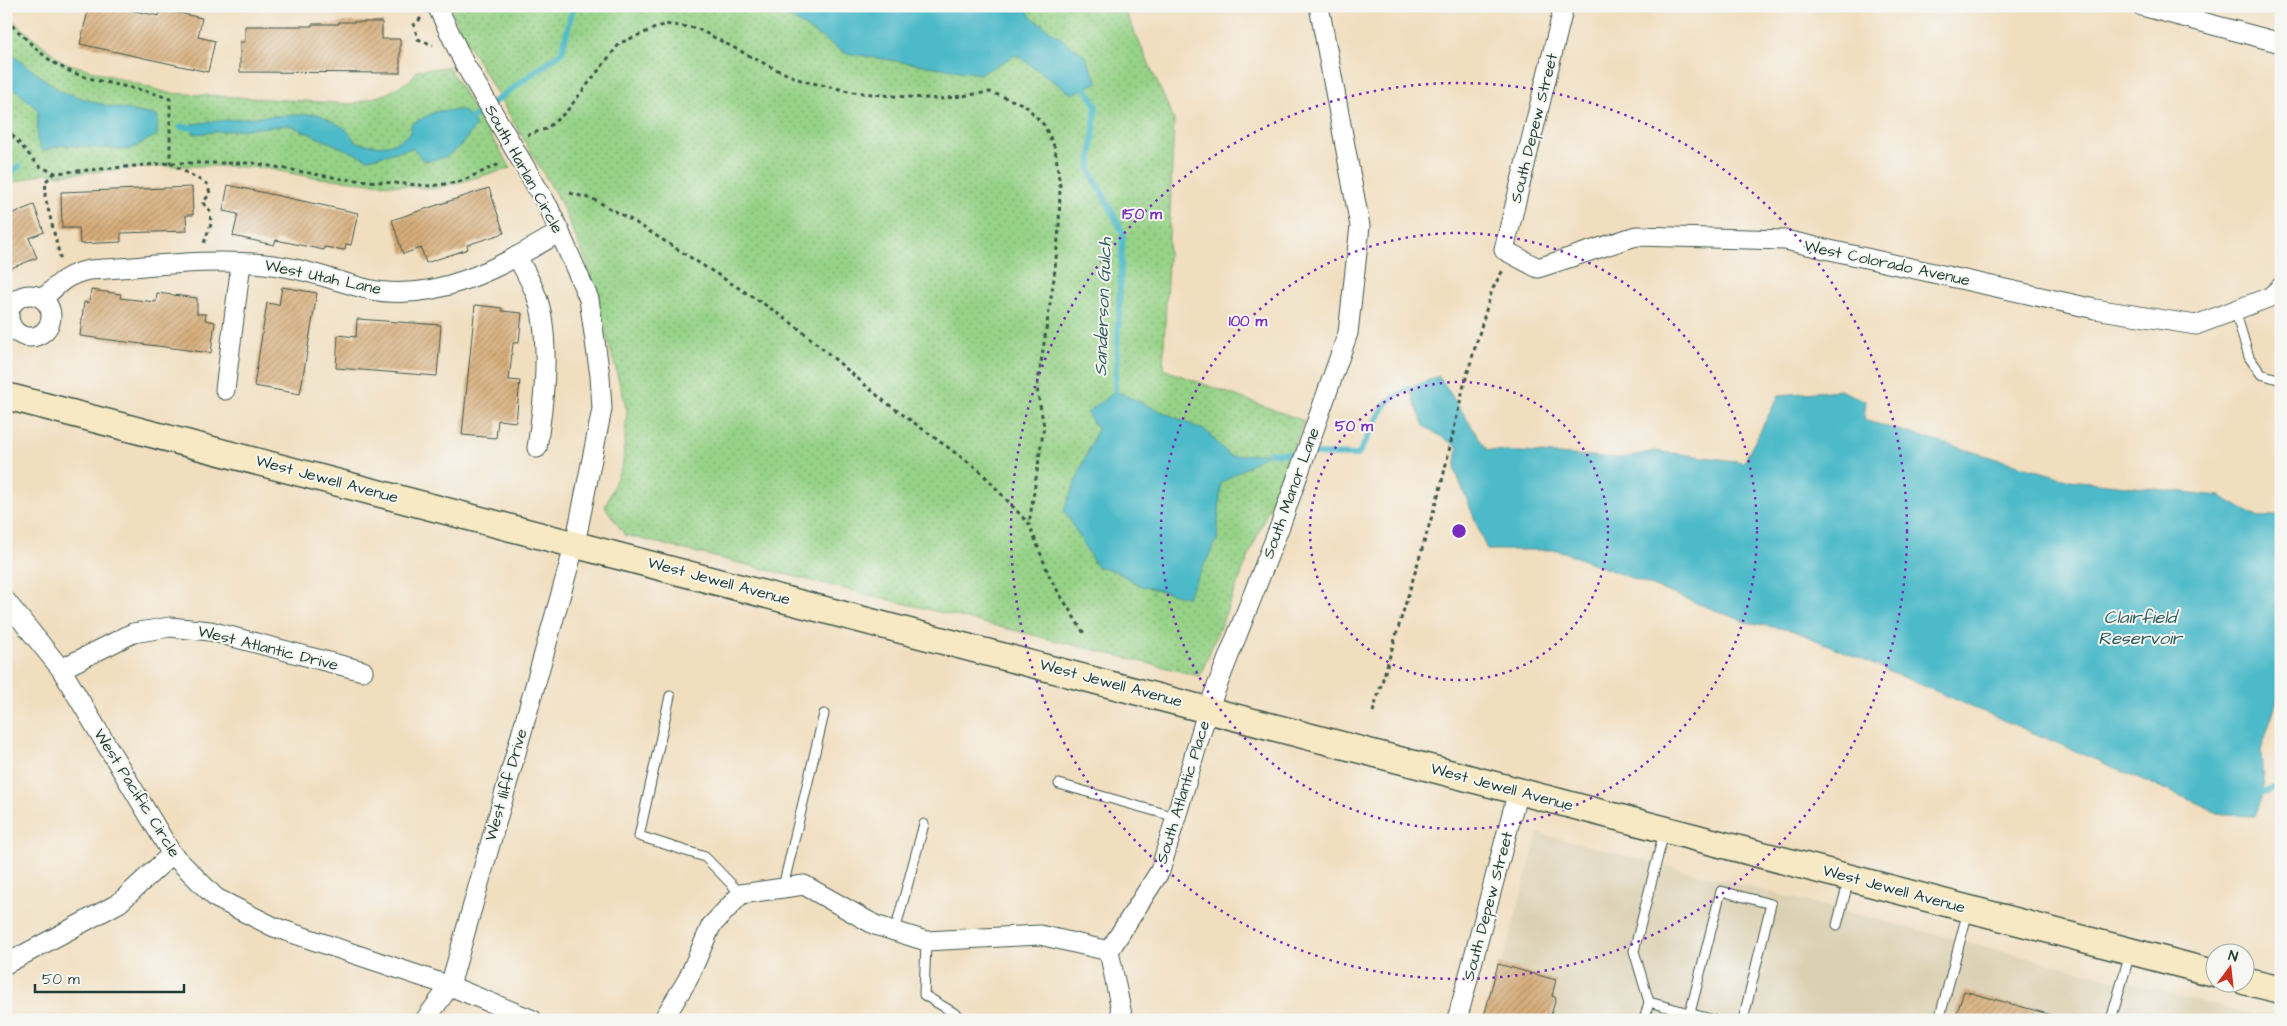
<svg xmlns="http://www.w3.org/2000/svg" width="2287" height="1026" viewBox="0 0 2287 1026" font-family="'Architects Daughter',sans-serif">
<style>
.built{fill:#dcd0b2}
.park{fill:url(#park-dots);stroke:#5a885e}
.water{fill:#4ebac9;stroke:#367c7e}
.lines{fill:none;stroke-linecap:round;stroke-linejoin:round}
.stream{stroke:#4ebac9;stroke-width:6}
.building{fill:url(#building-hatch)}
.service-casing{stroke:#3e5549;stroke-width:11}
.minor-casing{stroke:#3e5549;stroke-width:21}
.secondary-casing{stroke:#3e5549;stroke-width:29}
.path{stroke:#3e5549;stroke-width:3;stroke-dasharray:4 4;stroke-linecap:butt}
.service{stroke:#fff;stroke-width:9}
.minor{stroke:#fff;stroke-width:19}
.secondary{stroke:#f6e9c3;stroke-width:26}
.ring{fill:none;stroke:#7b2cbf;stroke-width:2.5;stroke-dasharray:2.5 5}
.labels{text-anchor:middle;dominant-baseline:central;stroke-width:4;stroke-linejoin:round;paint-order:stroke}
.street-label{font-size:16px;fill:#1f3d34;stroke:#f6f6f2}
.water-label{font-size:18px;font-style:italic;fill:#2b5c59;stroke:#f6f6f2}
.centre{fill:#7b2cbf;stroke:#f6f6f2;stroke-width:2.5}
.ring-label{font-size:15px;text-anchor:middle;font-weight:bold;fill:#7b2cbf;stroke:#f6f6f2;stroke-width:4;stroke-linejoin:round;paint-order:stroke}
</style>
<defs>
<pattern id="park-dots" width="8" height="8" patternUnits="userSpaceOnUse" patternTransform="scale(1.25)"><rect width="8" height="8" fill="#96d287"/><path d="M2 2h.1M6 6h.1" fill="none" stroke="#7aac6f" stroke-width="1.8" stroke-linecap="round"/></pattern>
<pattern id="building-hatch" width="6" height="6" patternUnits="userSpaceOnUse" patternTransform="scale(1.25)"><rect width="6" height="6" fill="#d7ad7a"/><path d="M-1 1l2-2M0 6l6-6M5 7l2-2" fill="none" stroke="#ae8e65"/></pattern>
</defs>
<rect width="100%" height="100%" fill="#f6f6f2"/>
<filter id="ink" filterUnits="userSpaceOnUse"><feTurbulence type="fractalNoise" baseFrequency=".02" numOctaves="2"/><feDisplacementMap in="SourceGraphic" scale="10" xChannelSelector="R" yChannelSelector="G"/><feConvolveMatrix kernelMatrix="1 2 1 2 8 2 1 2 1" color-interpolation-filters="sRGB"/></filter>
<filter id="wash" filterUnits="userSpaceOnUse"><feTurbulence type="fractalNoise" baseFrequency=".0096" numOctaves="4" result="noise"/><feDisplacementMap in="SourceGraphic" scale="20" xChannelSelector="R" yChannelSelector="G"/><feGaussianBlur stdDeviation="1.12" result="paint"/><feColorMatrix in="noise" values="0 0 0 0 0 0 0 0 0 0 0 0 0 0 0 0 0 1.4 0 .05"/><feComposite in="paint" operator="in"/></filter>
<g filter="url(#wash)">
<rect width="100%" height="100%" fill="#f1debf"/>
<!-- built -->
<path class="built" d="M 1538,833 L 2273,1020 L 1487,1020 Z"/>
<!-- park -->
<g class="park">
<path d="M 450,6 L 1123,6 L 1174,120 L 1163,369 L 1304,421 L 1200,676 L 625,535 L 605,507 L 623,463 L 627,411 L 588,266 L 561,203 L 463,36 Z"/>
<path d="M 6,15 L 63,62 L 168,93 L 352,104 L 386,94 L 409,81 L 418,70 L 448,67 L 511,168 L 434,189 L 310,177 L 264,168 L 219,166 L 163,166 L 57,175 L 45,173 L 12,183 L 6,166 Z"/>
</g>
<!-- water -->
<g class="water">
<path d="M 773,6 L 1025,6 L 1030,16 L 1084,55 L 1098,82 L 1072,94 L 1016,55 L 980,74 L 845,53 Z"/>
<path d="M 6,50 L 60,91 L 104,105 L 158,116 L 157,135 L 129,150 L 63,145 L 42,151 L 37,140 L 38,110 L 6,81 Z"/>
<path d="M 463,110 L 476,125 C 460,147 454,159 424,161 L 413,148 L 368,159 L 289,125 L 194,134 L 192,124 L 254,117 L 318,114 L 345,128 L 356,142 C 380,147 392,149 411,132 L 411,124 L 437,111 Z"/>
<path d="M 1439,376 L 1487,450 L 1623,458 L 1655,451 L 1744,462 L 1779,395 L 1840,390 L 1866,401 L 1864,420 L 2070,480 L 2220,496 L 2259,518 L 2281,514 L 2281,687 L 2261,751 L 2264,793 L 2255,816 L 2225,815 L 1795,631 L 1746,622 L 1558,550 L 1487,550 L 1455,470 L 1458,447 L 1424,426 L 1409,388 Z"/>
<path d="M 1115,391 L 1206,431 L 1230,456 L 1269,453 L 1221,483 L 1217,540 L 1187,597 L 1141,586 L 1115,571 L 1096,566 L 1064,510 L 1097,429 L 1087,413 Z"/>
</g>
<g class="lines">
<!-- stream -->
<g class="stream">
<path d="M 1084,85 L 1096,105 L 1090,170 L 1123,233 L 1115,391"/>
<path d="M 464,124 L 562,52 L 573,8 L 580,6"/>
<path d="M 181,127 L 200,128"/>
<path d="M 6,176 L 19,166"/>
<path d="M 1269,453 L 1358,455 L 1386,403 L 1409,388"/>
<path d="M 2264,793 L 2281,784"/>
</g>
</g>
<g id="blocks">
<!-- building -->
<g class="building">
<path d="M 89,6 L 125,6 L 125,9 L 159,16 L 160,9 L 202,18 L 198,37 L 215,41 L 208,72 L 80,44 Z"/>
<path d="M 339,22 L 382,22 L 382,39 L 400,39 L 400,73 L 240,72 L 240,42 L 245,42 L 245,26 L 312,26 L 312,24 L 339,24 Z"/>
<path d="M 228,185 L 358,213 L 351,245 L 346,244 L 345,250 L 324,247 L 324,250 L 276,240 L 274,245 L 233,236 L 238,214 L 223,211 Z"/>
<path d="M 192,187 L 193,215 L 186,215 L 187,231 L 121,233 L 121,242 L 80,244 L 79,228 L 62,228 L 61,192 Z"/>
<path d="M 489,188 L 504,233 L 467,245 L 468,249 L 426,263 L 421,248 L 403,254 L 392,220 Z"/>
<path d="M 34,205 L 44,232 L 29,238 L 37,258 L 6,270 L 6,216 Z"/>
<path d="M 282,287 L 317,293 L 300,394 L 254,386 L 267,303 L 279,305 Z"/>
<path d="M 91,290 L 121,294 L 120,298 L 156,302 L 157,293 L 197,298 L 197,314 L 206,314 L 205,320 L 215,322 L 211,353 L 80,336 L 84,302 L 89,303 Z"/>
<path d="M 475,305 L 502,308 L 502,311 L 522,313 L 519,343 L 513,343 L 509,380 L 520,381 L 516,422 L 498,420 L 496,438 L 462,435 Z"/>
<path d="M 357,319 L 441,325 L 437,376 L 336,368 L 338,335 L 356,337 Z"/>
<path d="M 1498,964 L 1556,980 L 1552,996 L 1556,998 L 1551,1015 L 1547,1014 L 1545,1020 L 1483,1020 Z"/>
<path d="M 1964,991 L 2052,1015 L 2051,1020 L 1955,1020 Z"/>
</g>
</g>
</g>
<g filter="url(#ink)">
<use href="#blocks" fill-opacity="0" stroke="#3e5549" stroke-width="1"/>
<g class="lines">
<!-- service casing -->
<g class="service-casing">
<g id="service">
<path d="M 2235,310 L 2249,357 L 2261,374 L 2281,380"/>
<path d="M 670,696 L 639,836 L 705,857 L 741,894"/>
<path d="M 1059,784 L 1176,817"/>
<path d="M 783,887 L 824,714"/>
<path d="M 1837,925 L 1849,879"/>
<path d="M 895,931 L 924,824"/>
<path d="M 926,941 L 924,995 L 966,1020"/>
<path d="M 1649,1002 L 1714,1020"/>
<path d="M 1690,1013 L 1721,891 L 1771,904 L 1743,1020"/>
<path d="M 1644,1020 L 1649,1002 L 1634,951 L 1664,832"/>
<path d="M 1939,1020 L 1968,911"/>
<path d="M 2111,1020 L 2130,953"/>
</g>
</g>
<!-- minor casing -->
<g class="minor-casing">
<g id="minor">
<path d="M 1564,6 L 1504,250 L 1538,268 L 1636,236 L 1785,240 L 2095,309 L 2196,325 L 2270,297 L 2281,287"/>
<path d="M 2142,6 L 2281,43"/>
<path d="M 517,256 C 527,276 539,295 542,317 C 549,360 543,405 537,448"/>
<circle cx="30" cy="316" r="21"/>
<path d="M 43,299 C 59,283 66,275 89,270 C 147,267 206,258 264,264 C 299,267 333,280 367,289 C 436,305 503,265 560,232"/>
<path d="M 225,390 L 241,263"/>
<path d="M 6,601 L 61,669 L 172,854 L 216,898 L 274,927 L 450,986 L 533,1020"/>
<path d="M 61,669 L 133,633 L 170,627 L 210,631 L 363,671"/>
<path d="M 1109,951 L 1160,871 L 1208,709 L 1280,526 L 1348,333 L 1360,226 L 1319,6"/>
<path d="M 6,964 L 119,903 L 172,854"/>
<path d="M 425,1020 L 450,986 L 575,544 L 602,409 L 600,376 L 589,299 L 549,208 L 464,63 L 437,6"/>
<path d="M 663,1020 L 688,979 L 711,926 L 741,894 L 804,885 L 875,925 L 926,941 L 1040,935 L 1109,951 L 1123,1020"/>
<path d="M 1457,1020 L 1518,791"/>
</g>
</g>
<!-- secondary casing -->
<g class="secondary-casing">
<g id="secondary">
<path d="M 6,396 L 2214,973"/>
<path d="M 2244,981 L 2281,990"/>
</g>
</g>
<!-- path -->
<g class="path">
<path d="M 421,18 L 414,25 L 418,39 L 433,45"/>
<path d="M 6,20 C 22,34 38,53 56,64 C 90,85 134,84 170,99 L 170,163"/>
<path d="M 6,118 L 12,135 L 6,140"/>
<path d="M 12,135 L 39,166 L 55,173 L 170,163 L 253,163 L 343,179 L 431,186 L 459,182 L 502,163"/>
<path d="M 527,135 L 546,129 L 566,112 L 620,43 L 665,24 L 696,28 L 775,69 L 803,81 L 853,92 L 892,96 L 940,99 L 990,92 L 1025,105 L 1044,125 L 1055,148 L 1060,186 L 1059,228 L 1054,278 L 1037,389 L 1044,426 L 1029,524"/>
<path d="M 170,163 L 207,184 L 210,193 L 203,203 L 210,211 L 211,224 L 204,243"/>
<path d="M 55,173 L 46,181 L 45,196 L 61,261"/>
<path d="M 570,193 L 595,200 L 633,221 L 767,306 L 797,327 L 884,401 L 979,470 L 1029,524 L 1051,580 L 1085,635"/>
<path d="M 1373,712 L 1441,486 L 1464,385 L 1492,290 L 1503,270"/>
</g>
<!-- service -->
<use href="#service" class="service"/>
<!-- minor -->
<use href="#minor" class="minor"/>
<!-- secondary -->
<use href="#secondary" class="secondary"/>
</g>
</g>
<!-- distance rings -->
<g class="ring">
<circle cx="1459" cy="531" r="149"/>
<circle cx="1459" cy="531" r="298"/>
<circle cx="1459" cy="531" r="448"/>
</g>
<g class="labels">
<!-- street labels -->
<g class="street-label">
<text transform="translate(1534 128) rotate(-76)">South Depew Street</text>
<text transform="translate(524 169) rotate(61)">South Harlan Circle</text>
<text transform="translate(1887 263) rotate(12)">West Colorado Avenue</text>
<text transform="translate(323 277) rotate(12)">West Utah Lane</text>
<text transform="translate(327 479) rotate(15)">West Jewell Avenue</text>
<text transform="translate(1291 493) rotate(-70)">South Manor Lane</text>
<text transform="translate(719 581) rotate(15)">West Jewell Avenue</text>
<text transform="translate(268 648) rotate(14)">West Atlantic Drive</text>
<text transform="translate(1111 683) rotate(15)">West Jewell Avenue</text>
<text transform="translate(506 785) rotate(-74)">West Iliff Drive</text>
<text transform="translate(1502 787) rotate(15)">West Jewell Avenue</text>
<text transform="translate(1183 792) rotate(-73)">South Atlantic Place</text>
<text transform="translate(137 793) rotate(58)">West Pacific Circle</text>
<text transform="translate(1894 889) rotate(15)">West Jewell Avenue</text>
<text transform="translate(1488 906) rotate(-75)">South Depew Street</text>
</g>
<!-- water labels -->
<g class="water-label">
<text transform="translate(1103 307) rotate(-88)">Sanderson Gulch</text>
<text x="2140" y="617">Clairfield<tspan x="2140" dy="21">Reservoir</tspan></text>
</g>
</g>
<circle cx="1459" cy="531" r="8" class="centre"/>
<g class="ring-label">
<text x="1142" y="219">150 m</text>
<text x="1248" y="326">100 m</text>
<text x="1354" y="431">50 m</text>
</g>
<!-- margin -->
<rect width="2287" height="1026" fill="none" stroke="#f6f6f2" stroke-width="25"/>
<!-- north arrow -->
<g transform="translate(2230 968) rotate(15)"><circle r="24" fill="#f6f6f2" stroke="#a0aca6"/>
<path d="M0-4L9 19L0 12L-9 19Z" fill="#c8321e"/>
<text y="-8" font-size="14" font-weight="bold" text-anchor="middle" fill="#1f3d34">N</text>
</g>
<!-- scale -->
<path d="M35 984v8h149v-8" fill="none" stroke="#1f3d34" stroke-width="2.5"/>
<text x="42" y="984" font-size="15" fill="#1f3d34" stroke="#f6f6f2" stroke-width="4" paint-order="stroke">50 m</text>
</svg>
